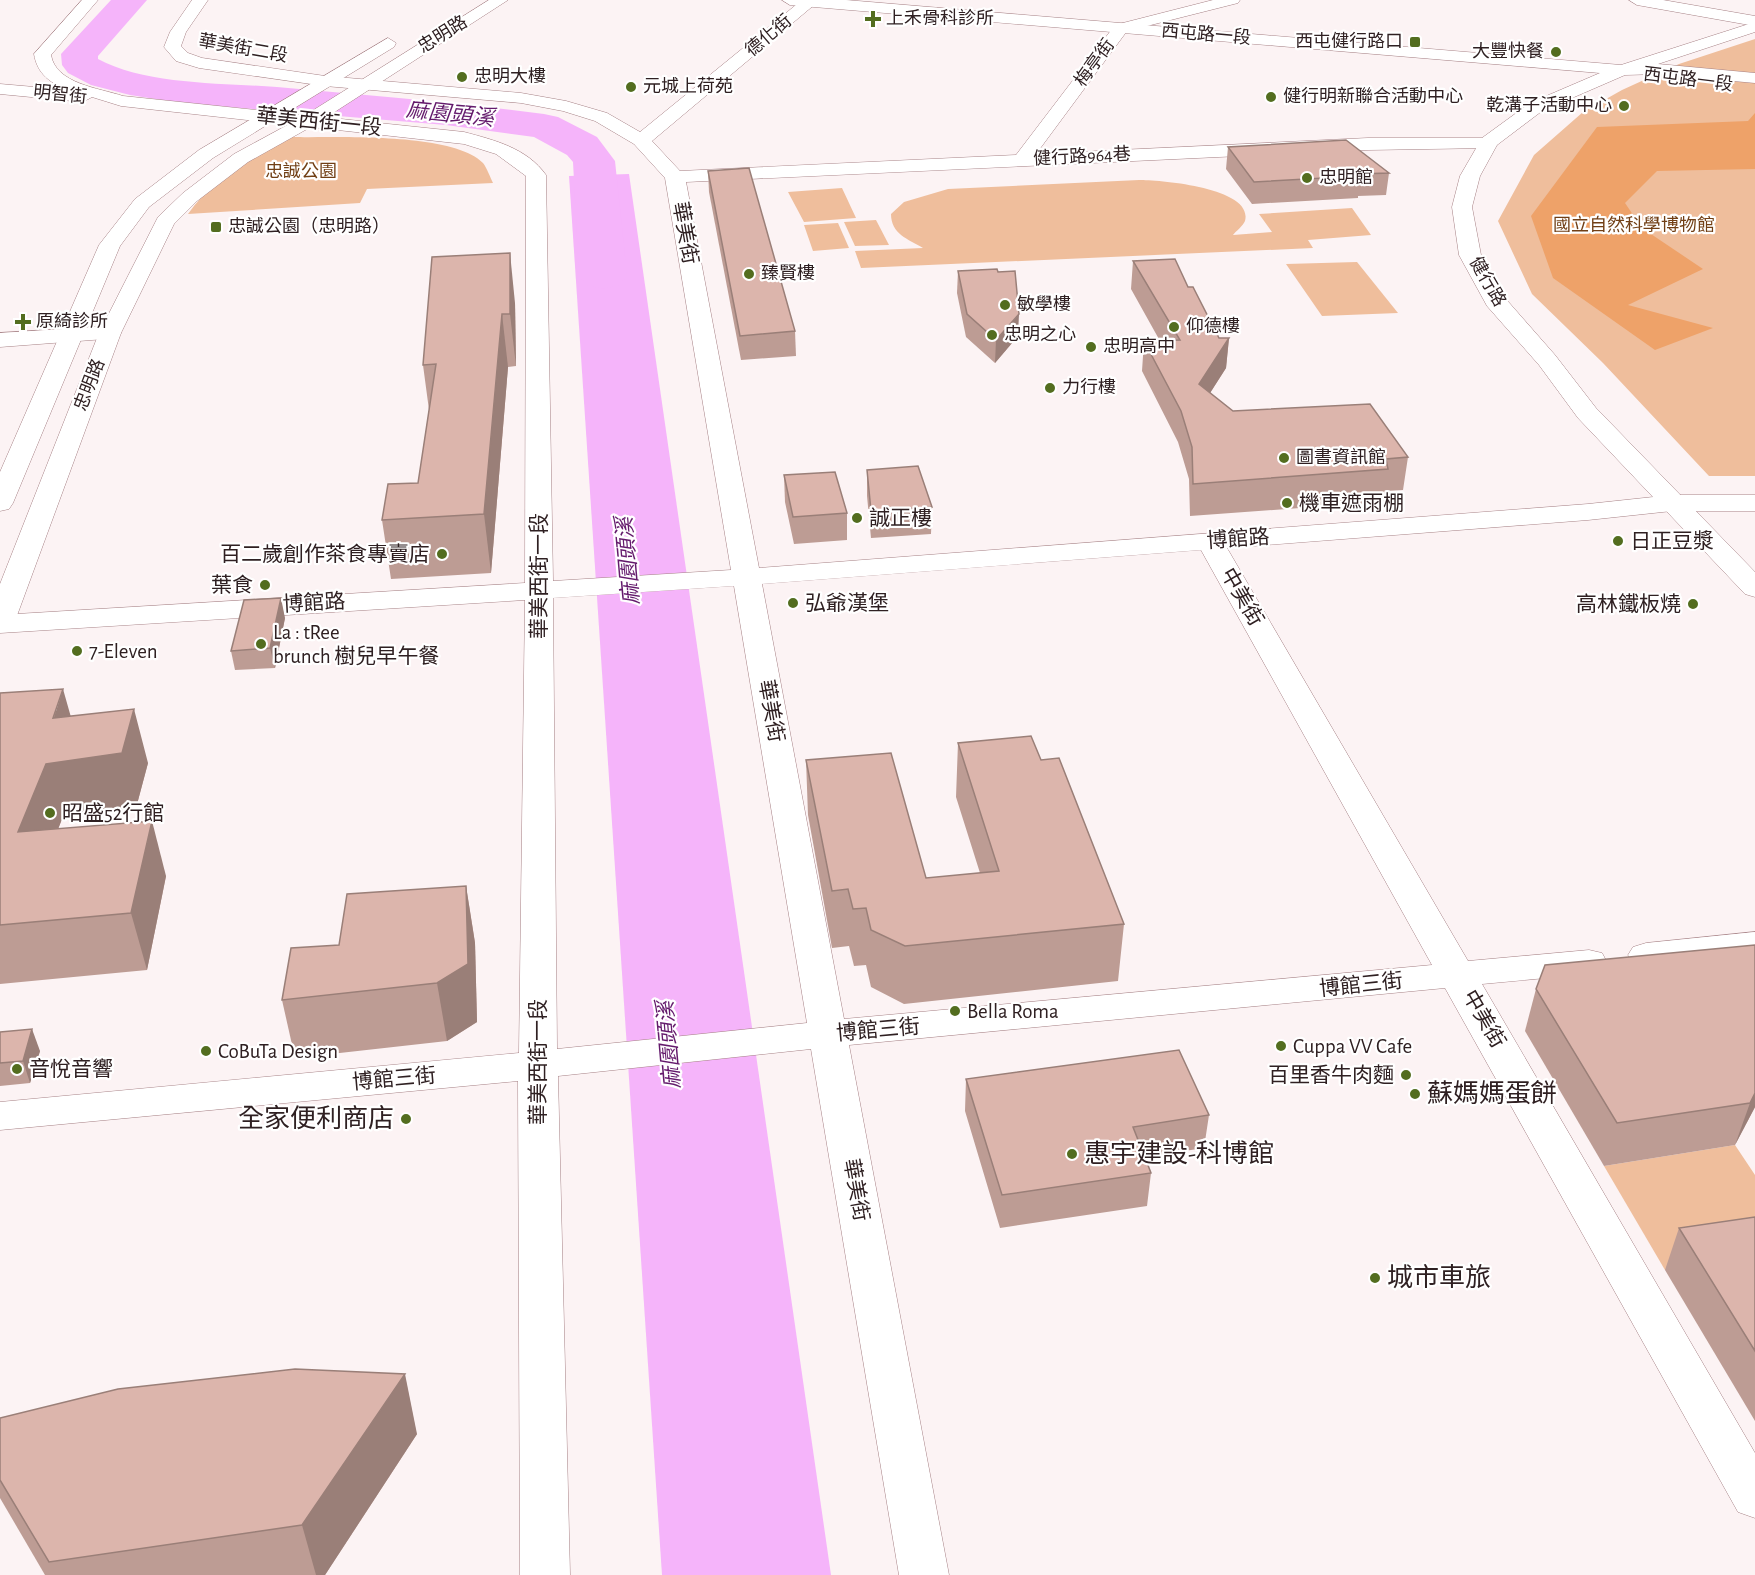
<svg xmlns="http://www.w3.org/2000/svg" width="1755" height="1575" viewBox="0 0 1755 1575" font-family="'Alegreya Sans','Noto Sans TC',sans-serif">
<style>
.green{fill:#efbe9c}
.forest{fill:#eea269}
.water{fill:#f5b4fa}
.lines{fill:none;stroke-linecap:round;stroke-linejoin:round}
.river{fill:#f5b4fa;fill-rule:evenodd}
.street-casing{stroke:#a68185;stroke-width:1}
.secondary-casing{stroke:#a68185;stroke-width:1}
.street{fill:#fff;fill-rule:evenodd}
.secondary{fill:#fff;fill-rule:evenodd}
.wall{fill:#bd9c94}
.shaded-wall{fill:#9a7f78}
.building{fill:#dcb5ac;stroke:#9a7f78;stroke-width:1.5}
.poi-dot{fill:#536d1f;stroke:#fff;stroke-width:2}
.labels{text-anchor:middle;dominant-baseline:central;stroke-width:4.5;stroke-linejoin:round;paint-order:stroke}
.far-poi-label{font-size:18px;fill:#2f2022;stroke:#fff;text-anchor:start}
.far-street-label{font-size:18px;fill:#2f2022;stroke:#fff}
.far-park-label{font-size:18px;fill:#713f15;stroke:#fff}
.street-label{font-size:21px;fill:#2f2022;stroke:#fff}
.poi-label{font-size:21px;fill:#2f2022;stroke:#fff;text-anchor:start}
.water-label{font-size:22px;font-style:italic;fill:#641a6c;stroke:#fff}
.near-poi-label{font-size:26px;fill:#2f2022;stroke:#fff;text-anchor:start}
</style>
<rect width="100%" height="100%" fill="#fcf3f4"/>
<!-- green -->
<g class="green">
<path d="M 1755,39 L 1755,476 L 1709,476 L 1603,363 L 1532,294 L 1498,221 L 1534,155 L 1583,112 L 1622,90 L 1679,64 Z"/>
<path d="M 292,137 C 337,138 452,132 483,163 C 487,168 490,177 493,183 L 367,189 L 360,203 L 188,214 C 213,178 255,157 292,137 Z"/>
<path d="M 1139,180 C 1158,180 1254,187 1245,221 C 1243,226 1236,231 1233,235 L 1272,232 L 1259,214 L 1352,208 L 1371,235 L 1308,240 L 1313,248 L 861,268 L 855,251 L 923,248 C 908,239 891,234 891,214 L 904,202 L 948,189 Z"/>
<path d="M 842,188 L 856,218 L 804,222 L 788,192 Z"/>
<path d="M 876,220 L 889,245 L 855,246 L 844,222 Z"/>
<path d="M 838,223 L 849,248 L 813,251 L 804,225 Z"/>
<path d="M 1357,262 L 1398,313 L 1322,316 L 1286,264 Z"/>
<path d="M 1735,1145 L 1755,1175 L 1755,1258 L 1665,1270 L 1604,1166 Z"/>
</g>
<!-- forest -->
<path class="forest" d="M 1755,113 L 1755,169 L 1657,171 L 1625,203 L 1642,228 L 1703,269 L 1628,305 L 1713,328 L 1655,350 L 1553,278 L 1531,216 L 1597,127 L 1748,121 Z"/>
<!-- water -->
<path class="water" d="M 629,174 L 831,1575 L 662,1575 L 569,176 Z"/>
<g class="lines">
<!-- river -->
<path class="river" d="M 111,0 L 147,0 L 98,56 L 98,59 C 146,85 223,83 277,87 C 366,95 455,102 544,114 L 558,117 L 597,137 L 615,161 L 627,275 L 620,285 L 603,289 L 586,285 L 579,275 L 573,162 L 567,155 L 534,137 L 446,125 L 181,103 L 130,95 L 91,85 L 68,73 L 62,65 L 61,54 Z"/>
<!-- street casing -->
<g class="street-casing">
<g id="street">
<path d="M 82,0 L 98,0 L 51,55 C 56,84 99,88 123,96 L 464,132 C 494,140 527,148 546,175 L 553,581 L 731,570 L 665,178 L 634,144 L 595,121 L 563,111 L 521,103 L 325,86 L 199,68 L 176,61 L 164,47 L 170,32 L 192,0 L 208,0 L 186,32 L 181,46 L 188,53 L 202,58 L 325,76 L 521,93 L 566,101 L 607,113 L 640,132 L 802,0 L 820,0 L 652,141 L 680,171 L 1016,155 L 1115,25 L 1213,0 L 1240,0 L 1238,3 L 1127,31 L 1036,154 L 1368,138 L 1496,138 L 1498,142 L 1496,146 L 1489,148 L 1368,150 L 686,182 L 759,568 L 1588,504 L 1672,495 L 1755,495 L 1755,511 L 1672,511 L 1588,520 L 1227,548 L 1468,961 L 1589,950 L 1602,953 L 1607,962 L 1602,971 L 1589,974 L 1482,984 L 1755,1453 L 1755,1518 L 1738,1512 L 1445,988 L 849,1045 L 949,1575 L 899,1575 L 811,1049 L 558,1076 L 570,1575 L 520,1575 L 518,1081 L 0,1130 L 0,1102 L 519,1053 L 525,600 L 0,633 L 0,615 L 525,583 L 526,176 L 496,154 L 464,144 L 121,106 L 92,97 L 83,102 L 0,94 L 0,84 L 69,90 C 51,84 37,74 34,54 ZM 1201,550 L 1432,965 L 844,1019 L 762,584 ZM 734,586 L 807,1023 L 557,1049 L 553,598 Z"/>
<path d="M 1629,0 L 1663,0 L 1755,16 L 1755,26 L 1637,5 Z"/>
<path d="M 110,326 L 118,328 L 121,333 L 118,338 L 0,347 L 0,333 Z"/>
<path d="M 1755,932 L 1755,956 L 1646,967 L 1633,963 L 1628,955 L 1633,947 L 1646,943 Z"/>
</g>
</g>
<!-- secondary casing -->
<g class="secondary-casing">
<g id="secondary">
<path d="M 489,0 L 508,0 L 316,124 L 248,162 L 197,201 L 174,224 L 121,333 L 15,621 L 10,627 L 0,630 L 0,584 L 99,333 L 158,217 L 183,193 L 234,154 L 304,116 Z"/>
<path d="M 782,0 L 846,0 L 1621,65 L 1755,22 L 1755,32 L 1658,64 L 1755,73 L 1755,83 L 1659,74 L 1625,75 L 1542,111 L 1497,145 L 1480,176 L 1472,207 L 1481,255 L 1505,298 L 1555,355 L 1596,408 L 1755,572 L 1755,597 L 1745,594 L 1578,418 L 1539,365 L 1487,306 L 1459,255 L 1452,207 L 1460,176 L 1482,138 L 1530,103 L 1600,73 L 790,5 Z"/>
<path d="M 388,38 L 396,43 L 394,47 L 213,158 L 149,207 L 120,246 L 13,503 L 9,509 L 0,511 L 0,472 L 99,245 L 135,199 L 199,150 Z"/>
</g>
</g>
<!-- street -->
<use href="#street" class="street"/>
<!-- secondary -->
<use href="#secondary" class="secondary"/>
</g>
<!-- wall -->
<g class="wall">
<path d="M 1228,147 L 1389,173 L 1386,195 L 1358,196 L 1358,198 L 1252,204 L 1226,169 Z"/>
<path d="M 708,171 L 795,331 L 796,356 L 741,360 L 709,192 Z"/>
<path d="M 1133,261 L 1188,287 L 1219,338 L 1229,338 L 1226,368 L 1210,393 L 1233,411 L 1408,457 L 1403,490 L 1385,491 L 1383,502 L 1190,516 L 1189,479 L 1178,442 L 1142,371 L 1144,341 L 1160,341 L 1131,289 Z"/>
<path d="M 958,271 L 1018,336 L 995,363 L 966,337 L 957,293 Z"/>
<path d="M 515,303 L 516,366 L 508,367 L 491,573 L 391,579 L 382,520 L 418,483 L 429,410 L 423,365 Z"/>
<path d="M 867,470 L 932,507 L 931,534 L 871,538 L 867,496 Z"/>
<path d="M 784,475 L 847,513 L 847,540 L 794,544 L 785,502 Z"/>
<path d="M 285,618 L 275,668 L 235,670 L 231,651 Z"/>
<path d="M 0,693 L 71,716 L 148,763 L 136,808 L 62,819 L 58,829 L 166,876 L 147,970 L 0,984 Z"/>
<path d="M 958,743 L 1041,760 L 1124,924 L 1118,981 L 904,1004 L 871,987 L 866,965 L 854,966 L 849,946 L 832,948 L 808,815 L 806,760 L 926,878 L 980,873 L 956,797 Z"/>
<path d="M 466,886 L 475,943 L 477,1022 L 447,1041 L 295,1058 L 282,1000 L 339,945 Z"/>
<path d="M 1755,945 L 1755,1107 L 1735,1145 L 1604,1166 L 1525,1031 L 1536,989 Z"/>
<path d="M 0,1032 L 40,1051 L 30,1083 L 0,1086 Z"/>
<path d="M 966,1079 L 1209,1115 L 1204,1148 L 1145,1157 L 1151,1173 L 1147,1206 L 1000,1228 L 965,1111 Z"/>
<path d="M 1755,1217 L 1755,1421 L 1665,1270 L 1679,1228 Z"/>
<path d="M 0,1418 L 417,1434 L 325,1575 L 45,1575 L 0,1498 Z"/>
</g>
<!-- shaded-wall -->
<g class="shaded-wall">
<path d="M 510,253 L 515,303 L 516,366 L 510,314 Z"/>
<path d="M 502,314 L 508,367 L 491,573 L 484,514 Z"/>
<path d="M 1019,314 L 1018,336 L 995,363 L 996,340 Z"/>
<path d="M 1229,338 L 1226,368 L 1196,415 L 1199,384 Z"/>
<path d="M 281,598 L 285,618 L 275,668 L 270,648 Z"/>
<path d="M 63,689 L 78,742 L 134,709 L 148,763 L 136,808 L 62,819 L 35,888 L 18,832 Z"/>
<path d="M 152,821 L 166,876 L 147,970 L 131,913 Z"/>
<path d="M 466,886 L 475,943 L 477,1022 L 447,1041 L 437,983 Z"/>
<path d="M 32,1029 L 40,1051 L 30,1083 L 23,1061 Z"/>
<path d="M 1755,1093 L 1755,1107 L 1735,1145 L 1750,1103 Z"/>
<path d="M 405,1374 L 417,1434 L 325,1575 L 316,1575 L 302,1525 Z"/>
</g>
<!-- building -->
<g class="building">
<path d="M 1346,140 L 1389,173 L 1358,174 L 1361,176 L 1254,182 L 1228,147 Z"/>
<path d="M 749,168 L 795,331 L 740,336 L 708,171 Z"/>
<path d="M 510,253 L 510,314 L 502,314 L 484,514 L 382,520 L 388,484 L 418,483 L 436,364 L 423,365 L 432,257 Z"/>
<path d="M 1175,259 L 1188,287 L 1193,287 L 1219,338 L 1229,338 L 1199,384 L 1233,411 L 1370,404 L 1408,457 L 1386,459 L 1388,469 L 1193,484 L 1192,447 L 1181,411 L 1144,341 L 1180,340 L 1133,261 Z"/>
<path d="M 997,269 L 998,272 L 1015,271 L 1019,314 L 996,340 L 967,314 L 958,271 Z"/>
<path d="M 918,466 L 932,507 L 871,511 L 867,470 Z"/>
<path d="M 835,472 L 847,513 L 793,517 L 784,475 Z"/>
<path d="M 281,598 L 270,648 L 231,651 L 244,600 Z"/>
<path d="M 63,689 L 53,718 L 134,709 L 122,753 L 46,764 L 18,832 L 152,821 L 131,913 L 0,925 L 0,693 Z"/>
<path d="M 1031,736 L 1041,760 L 1059,758 L 1124,924 L 905,946 L 871,930 L 866,908 L 853,909 L 848,889 L 832,891 L 806,760 L 891,753 L 926,878 L 999,871 L 958,743 Z"/>
<path d="M 466,886 L 468,964 L 437,983 L 282,1000 L 291,948 L 339,945 L 347,894 Z"/>
<path d="M 1755,945 L 1755,1093 L 1750,1103 L 1617,1123 L 1536,989 L 1545,965 Z"/>
<path d="M 32,1029 L 23,1061 L 0,1063 L 0,1032 Z"/>
<path d="M 1179,1050 L 1209,1115 L 1133,1127 L 1151,1173 L 1002,1195 L 966,1079 Z"/>
<path d="M 1755,1217 L 1755,1351 L 1679,1228 Z"/>
<path d="M 295,1369 L 405,1374 L 302,1525 L 49,1562 L 0,1480 L 0,1418 L 118,1389 Z"/>
</g>
<!-- markers -->
<g class="poi-dot">
<path d="M870 10h6v6h6v6h-6v6h-6v-6h-6v-6h6z"/>
<rect x="1409" y="36" width="12" height="12" rx="3"/>
<circle cx="1556" cy="52" r="6"/>
<circle cx="462" cy="77" r="6"/>
<circle cx="631" cy="87" r="6"/>
<circle cx="1271" cy="97" r="6"/>
<circle cx="1624" cy="106" r="6"/>
<circle cx="1307" cy="178" r="6"/>
<rect x="210" y="221" width="12" height="12" rx="3"/>
<circle cx="749" cy="274" r="6"/>
<circle cx="1005" cy="305" r="6"/>
<path d="M20 313h6v6h6v6h-6v6h-6v-6h-6v-6h6z"/>
<circle cx="1174" cy="327" r="6"/>
<circle cx="992" cy="335" r="6"/>
<circle cx="1091" cy="347" r="6"/>
<circle cx="1050" cy="388" r="6"/>
<circle cx="1284" cy="458" r="6"/>
<circle cx="1287" cy="503" r="6"/>
<circle cx="857" cy="518" r="6"/>
<circle cx="1618" cy="541" r="6"/>
<circle cx="442" cy="554" r="6"/>
<circle cx="265" cy="585" r="6"/>
<circle cx="793" cy="603" r="6"/>
<circle cx="1693" cy="604" r="6"/>
<circle cx="261" cy="644" r="6"/>
<circle cx="77" cy="651" r="6"/>
<circle cx="50" cy="813" r="6"/>
<circle cx="955" cy="1011" r="6"/>
<circle cx="1281" cy="1046" r="6"/>
<circle cx="206" cy="1051" r="6"/>
<circle cx="17" cy="1069" r="6"/>
<circle cx="1406" cy="1075" r="6"/>
<circle cx="1415" cy="1094" r="6"/>
<circle cx="406" cy="1119" r="6"/>
<circle cx="1072" cy="1154" r="6"/>
<circle cx="1375" cy="1278" r="6"/>
</g>
<g class="labels">
<!-- far-poi labels -->
<g class="far-poi-label">
<text x="886" y="19">上禾骨科診所</text>
<text x="1403" y="42" text-anchor="end">西屯健行路口</text>
<text x="1544" y="52" text-anchor="end">大豐快餐</text>
<text x="474" y="77">忠明大樓</text>
<text x="643" y="87">元城上荷苑</text>
<text x="1283" y="97">健行明新聯合活動中心</text>
<text x="1612" y="106" text-anchor="end">乾溝子活動中心</text>
<text x="1319" y="178">忠明館</text>
<text x="228" y="227">忠誠公園（忠明路）</text>
<text x="761" y="274">臻賢樓</text>
<text x="1017" y="305">敏學樓</text>
<text x="36" y="322">原綺診所</text>
<text x="1186" y="327">仰德樓</text>
<text x="1004" y="335">忠明之心</text>
<text x="1103" y="347">忠明高中</text>
<text x="1062" y="388">力行樓</text>
<text x="1296" y="458">圖書資訊館</text>
</g>
<!-- far-street labels -->
<g class="far-street-label">
<text transform="translate(443 35) rotate(-32)">忠明路</text>
<text transform="translate(1206 35) rotate(5)">西屯路一段</text>
<text transform="translate(769 36) rotate(-40)">德化街</text>
<text transform="translate(243 49) rotate(10)">華美街二段</text>
<text transform="translate(1095 63) rotate(-54)">梅亭街</text>
<text transform="translate(1688 80) rotate(7)">西屯路一段</text>
<text transform="translate(60 95) rotate(6)">明智街</text>
<text transform="translate(1082 157) rotate(-3)">健行路964巷</text>
<text transform="translate(1487 282) rotate(60)">健行路</text>
<text transform="translate(90 385) rotate(-69)">忠明路</text>
</g>
<!-- far-park labels -->
<g class="far-park-label">
<text x="301" y="172">忠誠公園</text>
<text x="1634" y="226">國立自然科學博物館</text>
</g>
<!-- street labels -->
<g class="street-label">
<text transform="translate(319 122) rotate(6)">華美西街一段</text>
<text transform="translate(685 233) rotate(80)">華美街</text>
<text transform="translate(1238 539) rotate(-4)">博館路</text>
<text transform="translate(539 576) rotate(-90)">華美西街一段</text>
<text transform="translate(1242 597) rotate(60)">中美街</text>
<text transform="translate(314 603) rotate(-3)">博館路</text>
<text transform="translate(771 711) rotate(80)">華美街</text>
<text transform="translate(1361 985) rotate(-6)">博館三街</text>
<text transform="translate(1484 1019) rotate(60)">中美街</text>
<text transform="translate(878 1030) rotate(-5)">博館三街</text>
<text transform="translate(538 1062) rotate(-90)">華美西街一段</text>
<text transform="translate(394 1079) rotate(-5)">博館三街</text>
<text transform="translate(856 1190) rotate(80)">華美街</text>
</g>
<!-- poi labels -->
<g class="poi-label">
<text x="1299" y="503">機車遮雨棚</text>
<text x="869" y="518">誠正樓</text>
<text x="1630" y="541">日正豆漿</text>
<text x="430" y="554" text-anchor="end">百二歲創作茶食專賣店</text>
<text x="253" y="585" text-anchor="end">葉食</text>
<text x="805" y="603">弘爺漢堡</text>
<text x="1681" y="604" text-anchor="end">高林鐵板燒</text>
<text x="273" y="632">La : tRee<tspan x="273" dy="24">brunch 樹兒早午餐</tspan></text>
<text x="89" y="651">7-Eleven</text>
<text x="62" y="813">昭盛52行館</text>
<text x="967" y="1011">Bella Roma</text>
<text x="1293" y="1046">Cuppa VV Cafe</text>
<text x="218" y="1051">CoBuTa Design</text>
<text x="29" y="1069">音悅音響</text>
<text x="1394" y="1075" text-anchor="end">百里香牛肉麵</text>
</g>
<!-- water labels -->
<g class="water-label">
<text transform="translate(450 114) rotate(6)">麻園頭溪</text>
<text transform="translate(628 561) rotate(-95)">麻園頭溪</text>
<text transform="translate(669 1045) rotate(-95)">麻園頭溪</text>
</g>
<!-- near-poi labels -->
<g class="near-poi-label">
<text x="1427" y="1094">蘇媽媽蛋餅</text>
<text x="394" y="1119" text-anchor="end">全家便利商店</text>
<text x="1084" y="1154">惠宇建設-科博館</text>
<text x="1387" y="1278">城市車旅</text>
</g>
</g>
</svg>
